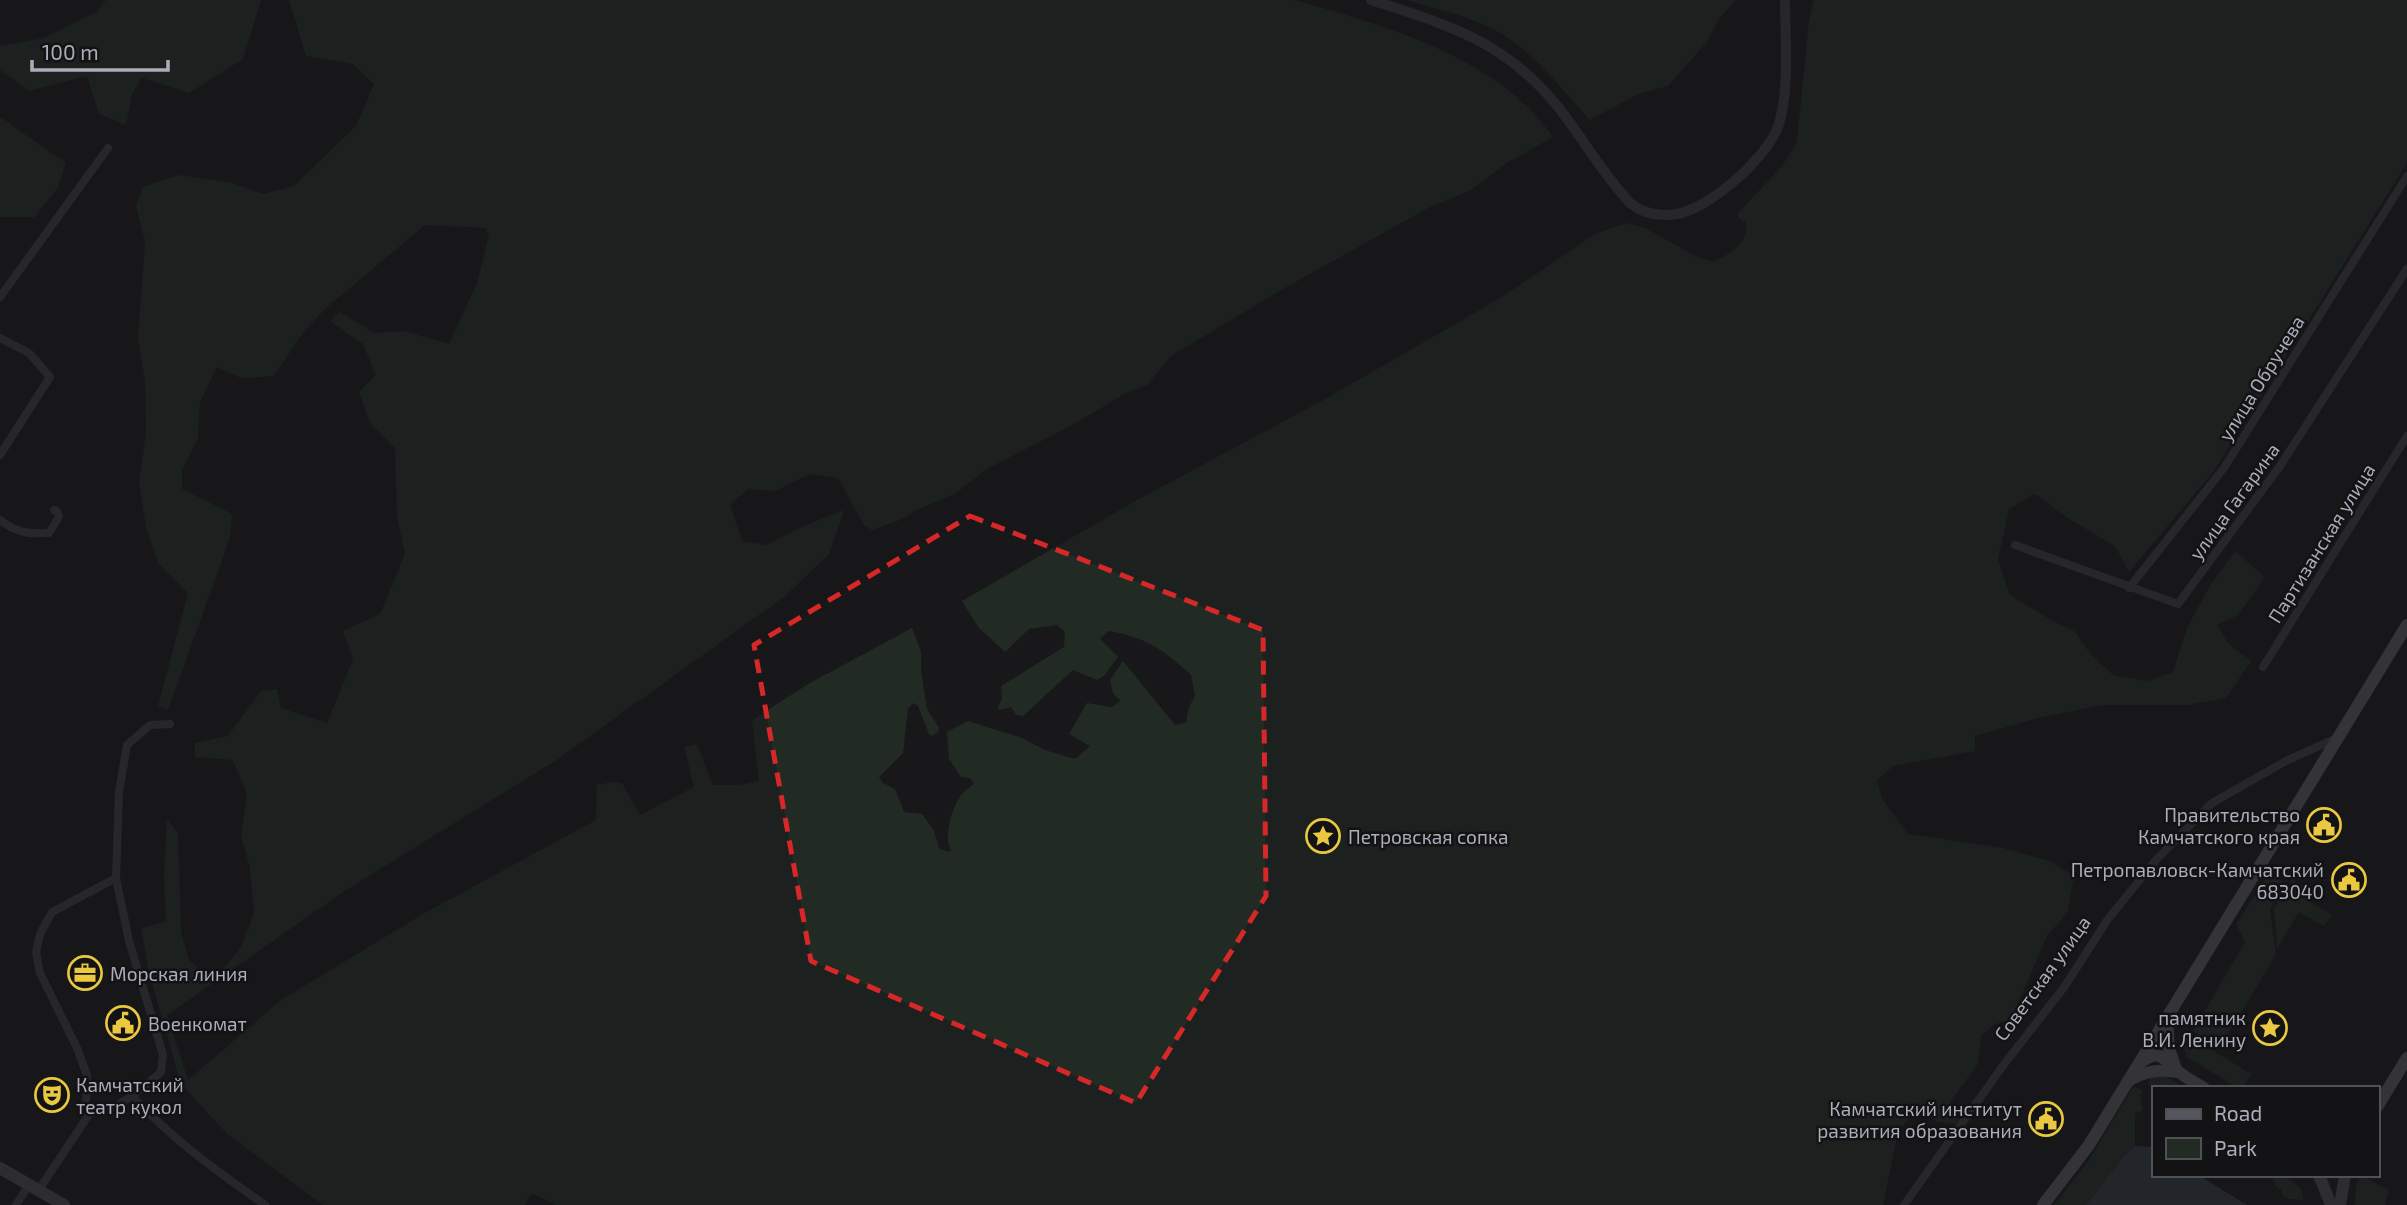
<svg xmlns="http://www.w3.org/2000/svg" width="2407" height="1205" viewBox="0 0 2407 1205" font-family="'Exo 2',sans-serif">
<style>
.green{fill:#222a24}
.water{fill:#2f353e}
.lines{fill:none;stroke-linecap:round;stroke-linejoin:round}
.minor{stroke:#3b3b41;stroke-width:8}
.tertiary{stroke:#3b3b41;stroke-width:10}
.secondary{stroke:#47484f;stroke-width:12}
.primary{stroke:#55565e;stroke-width:12}
.marked{fill:none;stroke:#d62828;stroke-width:5;stroke-dasharray:14 9;stroke-linejoin:round}
.labels{text-anchor:middle;dominant-baseline:central;stroke-width:5;stroke-linejoin:round;paint-order:stroke}
.street-label{font-size:19px;fill:#abadb9;stroke:#131315}
.poi-label{font-size:19px;fill:#abadb9;stroke:#131315;text-anchor:end}
</style>
<rect width="100%" height="100%" fill="#18181a"/>
<!-- green -->
<g class="green">
<path d="M 106,0 L 261,0 L 243,59 L 189,93 L 142,78 L 132,94 L 126,125 L 99,114 L 87,76 L 29,91 L 0,70 L 0,46 L 44,38 L 98,11 Z"/>
<path d="M 289,0 L 1295,0 C 1385,26 1497,56 1553,137 L 1507,163 L 1469,191 L 1430,207 L 1283,289 L 1171,356 L 1147,385 L 1126,393 L 1076,423 L 987,469 L 955,494 L 917,510 L 900,520 L 872,530 L 864,525 L 838,478 L 810,474 L 775,491 L 748,489 L 730,505 L 742,541 L 766,545 L 799,528 L 844,510 L 829,554 L 784,597 L 555,761 L 343,892 L 167,1015 L 188,1080 L 281,1000 L 423,914 L 596,820 L 597,785 L 611,782 L 622,783 L 640,815 L 694,787 L 684,747 L 697,744 L 713,785 L 738,785 L 759,781 L 752,720 L 810,683 L 912,628 L 921,651 L 921,671 L 927,709 L 939,728 L 938,732 L 932,736 L 929,734 L 918,706 L 913,703 L 908,709 L 903,753 L 879,777 L 883,783 L 895,789 L 904,812 L 922,814 L 934,831 L 939,848 L 948,852 L 951,850 C 943,835 952,808 961,795 C 965,790 971,787 974,783 L 970,778 L 961,777 L 949,759 L 947,732 L 968,721 L 1022,738 L 1045,750 L 1075,759 L 1090,746 L 1069,734 L 1087,703 L 1111,707 L 1121,701 L 1113,693 L 1110,680 L 1123,661 L 1175,725 L 1186,723 L 1189,707 L 1195,696 L 1191,675 C 1165,650 1143,636 1108,631 L 1100,639 L 1118,657 L 1104,676 L 1097,680 L 1073,670 L 1023,716 L 1016,715 L 1011,707 L 999,710 L 998,707 L 1002,699 L 1001,686 L 1064,647 L 1065,632 L 1057,625 L 1029,629 L 1005,652 L 979,628 L 962,601 L 1137,500 L 1327,398 L 1502,297 L 1595,234 L 1626,223 L 1645,228 L 1697,257 L 1713,262 C 1730,254 1750,243 1746,222 L 1738,218 L 1738,213 L 1782,166 L 1797,142 L 1809,20 L 1814,0 L 2407,0 L 2407,163 L 2213,472 L 2129,572 L 2115,546 L 2066,517 L 2035,494 L 2009,509 L 1998,560 L 2010,595 L 2053,621 L 2074,631 L 2092,656 L 2113,675 L 2147,681 L 2173,672 L 2188,626 L 2211,584 L 2235,551 L 2265,577 L 2238,615 L 2217,625 L 2228,643 L 2251,661 L 2226,698 L 2188,705 L 2102,705 L 2038,718 L 1975,736 L 1975,751 L 1893,766 L 1877,780 L 1882,799 L 1908,834 L 2003,848 L 2050,861 L 2074,876 L 2067,913 L 2047,936 L 2015,1010 L 2007,1021 L 1995,1024 L 1981,1036 L 1978,1064 L 1950,1102 L 1963,1113 L 1956,1124 L 1937,1122 L 1917,1107 L 1898,1132 L 1883,1205 L 556,1205 L 531,1193 L 525,1205 L 323,1205 L 227,1134 L 181,1084 L 149,972 L 141,928 L 166,922 L 164,877 L 167,819 L 178,834 L 181,932 L 189,960 L 209,978 L 224,968 L 241,947 L 254,913 L 250,868 L 241,836 L 247,794 L 233,760 L 195,757 L 195,743 L 228,736 L 261,691 L 277,689 L 281,708 L 327,723 L 353,659 L 343,631 L 380,614 L 405,554 L 397,516 L 395,448 L 370,423 L 359,392 L 376,375 L 363,344 L 330,321 L 340,312 L 374,333 L 404,331 L 449,344 L 477,283 L 489,235 L 485,228 L 425,225 L 326,308 L 302,334 L 274,376 L 241,378 L 217,367 L 200,402 L 198,438 L 182,470 L 182,489 L 232,514 L 230,538 L 168,710 L 158,706 L 188,593 L 158,563 L 146,527 L 139,483 L 146,433 L 145,382 L 138,337 L 145,243 L 136,206 L 143,187 L 179,175 L 232,183 L 263,194 L 294,186 L 356,126 L 374,84 L 353,64 L 306,56 Z"/>
<path d="M 1407,0 L 1736,0 L 1719,19 L 1706,43 L 1668,86 L 1638,94 L 1590,120 C 1558,85 1525,40 1480,23 C 1456,13 1431,7 1407,0 Z"/>
<path d="M 0,117 L 66,163 L 58,187 L 35,217 L 0,217 Z"/>
<path d="M 2270,873 L 2285,883 L 2270,909 L 2276,955 L 2220,1047 L 2193,1031 L 2245,942 L 2236,924 Z"/>
<path d="M 2292,879 L 2307,888 L 2303,897 L 2331,915 L 2324,926 L 2299,912 L 2277,949 L 2274,908 Z"/>
<path d="M 2188,1035 L 2251,1074 L 2243,1088 L 2238,1088 L 2187,1057 L 2183,1042 Z"/>
<path d="M 2164,1075 L 2186,1088 L 2154,1088 L 2148,1084 L 2152,1077 Z"/>
<path d="M 2134,1086 L 2143,1091 L 2140,1095 L 2143,1110 L 2135,1114 L 2135,1146 L 2125,1155 L 2086,1205 L 2054,1205 L 2087,1163 Z"/>
<path d="M 2273,1175 L 2281,1175 L 2300,1187 L 2304,1200 L 2289,1199 L 2282,1195 L 2282,1190 L 2275,1186 Z"/>
<path d="M 2360,1175 L 2389,1190 L 2385,1205 L 2355,1205 L 2356,1188 Z"/>
</g>
<!-- water -->
<path class="water" d="M 2135,1146 L 2153,1147 L 2153,1175 L 2198,1175 L 2247,1205 L 2086,1205 L 2125,1155 Z"/>
<g class="lines">
<!-- minor -->
<g class="minor">
<path d="M 0,297 L 108,148"/>
<path d="M 0,338 L 29,353 L 50,377 L 0,455"/>
<path d="M 0,520 C 17,533 28,534 49,533 L 59,517 L 57,511 L 54,510"/>
<path d="M 2015,545 L 2178,604 L 2280,466 L 2407,269"/>
<path d="M 2129,588 L 2224,468 L 2407,176"/>
<path d="M 2263,667 L 2407,436"/>
<path d="M 133,1097 C 172,1139 218,1172 265,1205"/>
<path d="M 90,1113 L 86,1106 L 87,1075 L 77,1048 L 40,973 L 36,952 L 40,934 L 52,912 L 116,878"/>
<path d="M 38,1191 L 90,1113 C 119,1110 140,1090 161,1072 L 163,1055 L 129,941 L 116,878 L 119,792 L 127,745 L 150,725 L 170,724"/>
<path d="M 16,1205 L 29,1185"/>
<path d="M 1904,1205 L 2002,1067 L 2065,986 L 2108,919 L 2156,860 L 2212,803 L 2286,761 L 2337,738"/>
</g>
<!-- tertiary -->
<path class="tertiary" d="M 1371,0 C 1450,26 1504,40 1559,108 C 1583,139 1603,174 1630,203 C 1644,214 1659,217 1676,214 C 1710,209 1769,156 1779,124 C 1790,85 1785,40 1785,0"/>
<!-- secondary -->
<g class="secondary">
<path d="M 0,1168 L 64,1205"/>
<path d="M 2319,1175 L 2331,1205"/>
<path d="M 2340,1205 L 2345,1175"/>
</g>
<!-- primary -->
<g class="primary">
<path d="M 2167,1019 L 2169,1049 L 2175,1066"/>
<path d="M 2140,1063 C 2161,1047 2164,1060 2179,1072 C 2186,1078 2196,1083 2204,1088"/>
<path d="M 2128,1081 C 2145,1071 2159,1069 2178,1072"/>
<path d="M 2377,1107 L 2407,1058"/>
<path d="M 2043,1205 L 2089,1145 L 2407,625"/>
</g>
</g>
<!-- marked area -->
<path d="M0 0H2407V1205H0ZM 970,516 L 1263,630 L 1266,896 L 1136,1103 L 811,961 L 754,645 Z" fill="#18181a" fill-opacity=".55" fill-rule="evenodd"/>
<path class="marked" d="M 970,516 L 1263,630 L 1266,896 L 1136,1103 L 811,961 L 754,645 Z"/>
<!-- icons -->
<defs>
<g id="civic-ring" transform="scale(1.75)"><circle r="9.5" fill="#131315" stroke="#eac940" stroke-width="1.5"/><path d="M-.6-6.5H3V-4.5H.6V-3L4-1V1h2V6H-6V1h2V-1L-.6-3ZM-1.2 2.5V6h2.4V2.5Z" fill="#eac940"/></g>
<g id="sight-ring" transform="scale(1.75)"><circle r="9.5" fill="#131315" stroke="#eac940" stroke-width="1.5"/><path d="M0-6L1.8-2.2L6-1.7L2.9 1.2L3.7 5.4L0 3.3L-3.7 5.4L-2.9 1.2L-6-1.7L-1.8-2.2Z" fill="#eac940"/></g>
<g id="office-ring" transform="scale(1.75)"><circle r="9.5" fill="#131315" stroke="#eac940" stroke-width="1.5"/><path d="M-6-3h4V-5.5h4V-3h4V5H-6ZM-1-4.5V-3h2v-1.5ZM-6 0V1H6V0Z" fill="#eac940"/></g>
<g id="theatre-ring" transform="scale(1.75)"><circle r="9.5" fill="#131315" stroke="#eac940" stroke-width="1.5"/><path d="M-5-5.5Q0-4 5-5.5V0Q5 5 0 6Q-5 5-5 0ZM-3.3-2.5H-1v1.5H-3.3ZM1-2.5H3.3v1.5H1ZM-2.8 1Q0 5.5 2.8 1Z" fill="#eac940"/></g>
</defs>
<g fill-rule="evenodd">
<use href="#civic-ring" x="2324" y="825"/>
<use href="#sight-ring" x="1323" y="836"/>
<use href="#civic-ring" x="2349" y="880"/>
<use href="#office-ring" x="85" y="973"/>
<use href="#civic-ring" x="123" y="1023"/>
<use href="#sight-ring" x="2270" y="1028"/>
<use href="#theatre-ring" x="52" y="1095"/>
<use href="#civic-ring" x="2046" y="1119"/>
</g>
<g class="labels">
<!-- street labels -->
<g class="street-label">
<text transform="translate(2261 378) rotate(-58)">улица Обручева</text>
<text transform="translate(2234 501) rotate(-54)">улица Гагарина</text>
<text transform="translate(2321 543) rotate(-58)">Партизанская улица</text>
<text transform="translate(2042 978) rotate(-54)">Советская улица</text>
</g>
<!-- poi labels -->
<g class="poi-label">
<text x="2300" y="814">Правительство<tspan x="2300" dy="22">Камчатского края</tspan></text>
<text x="1348" y="836" text-anchor="start">Петровская сопка</text>
<text x="2324" y="869">Петропавловск-Камчатский<tspan x="2324" dy="22">683040</tspan></text>
<text x="110" y="973" text-anchor="start">Морская линия</text>
<text x="2246" y="1017">памятник<tspan x="2246" dy="22">В.И. Ленину</tspan></text>
<text x="148" y="1023" text-anchor="start">Военкомат</text>
<text x="76" y="1084" text-anchor="start">Камчатский<tspan x="76" dy="22">театр кукол</tspan></text>
<text x="2022" y="1108">Камчатский институт<tspan x="2022" dy="22">развития образования</tspan></text>
</g>
</g>
<!-- legend -->
<rect x="2152" y="1086" width="228" height="91" fill="#131315" stroke="#505157" stroke-width="2"/>
<rect x="2166" y="1109" width="35" height="10" fill="#55565e" stroke="#505157" stroke-width="2"/>
<text x="2214" y="1121" font-size="21" fill="#abadb9">Road</text>
<rect x="2166" y="1138" width="35" height="21" fill="#222a24" stroke="#505157" stroke-width="2"/>
<text x="2214" y="1156" font-size="21" fill="#abadb9">Park</text>
<!-- scale -->
<path d="M32 60v10h136v-10" fill="none" stroke="#abadb9" stroke-width="3.5"/>
<text x="42" y="60" font-size="21" fill="#abadb9" stroke="#131315" stroke-width="5" paint-order="stroke">100 m</text>
</svg>
